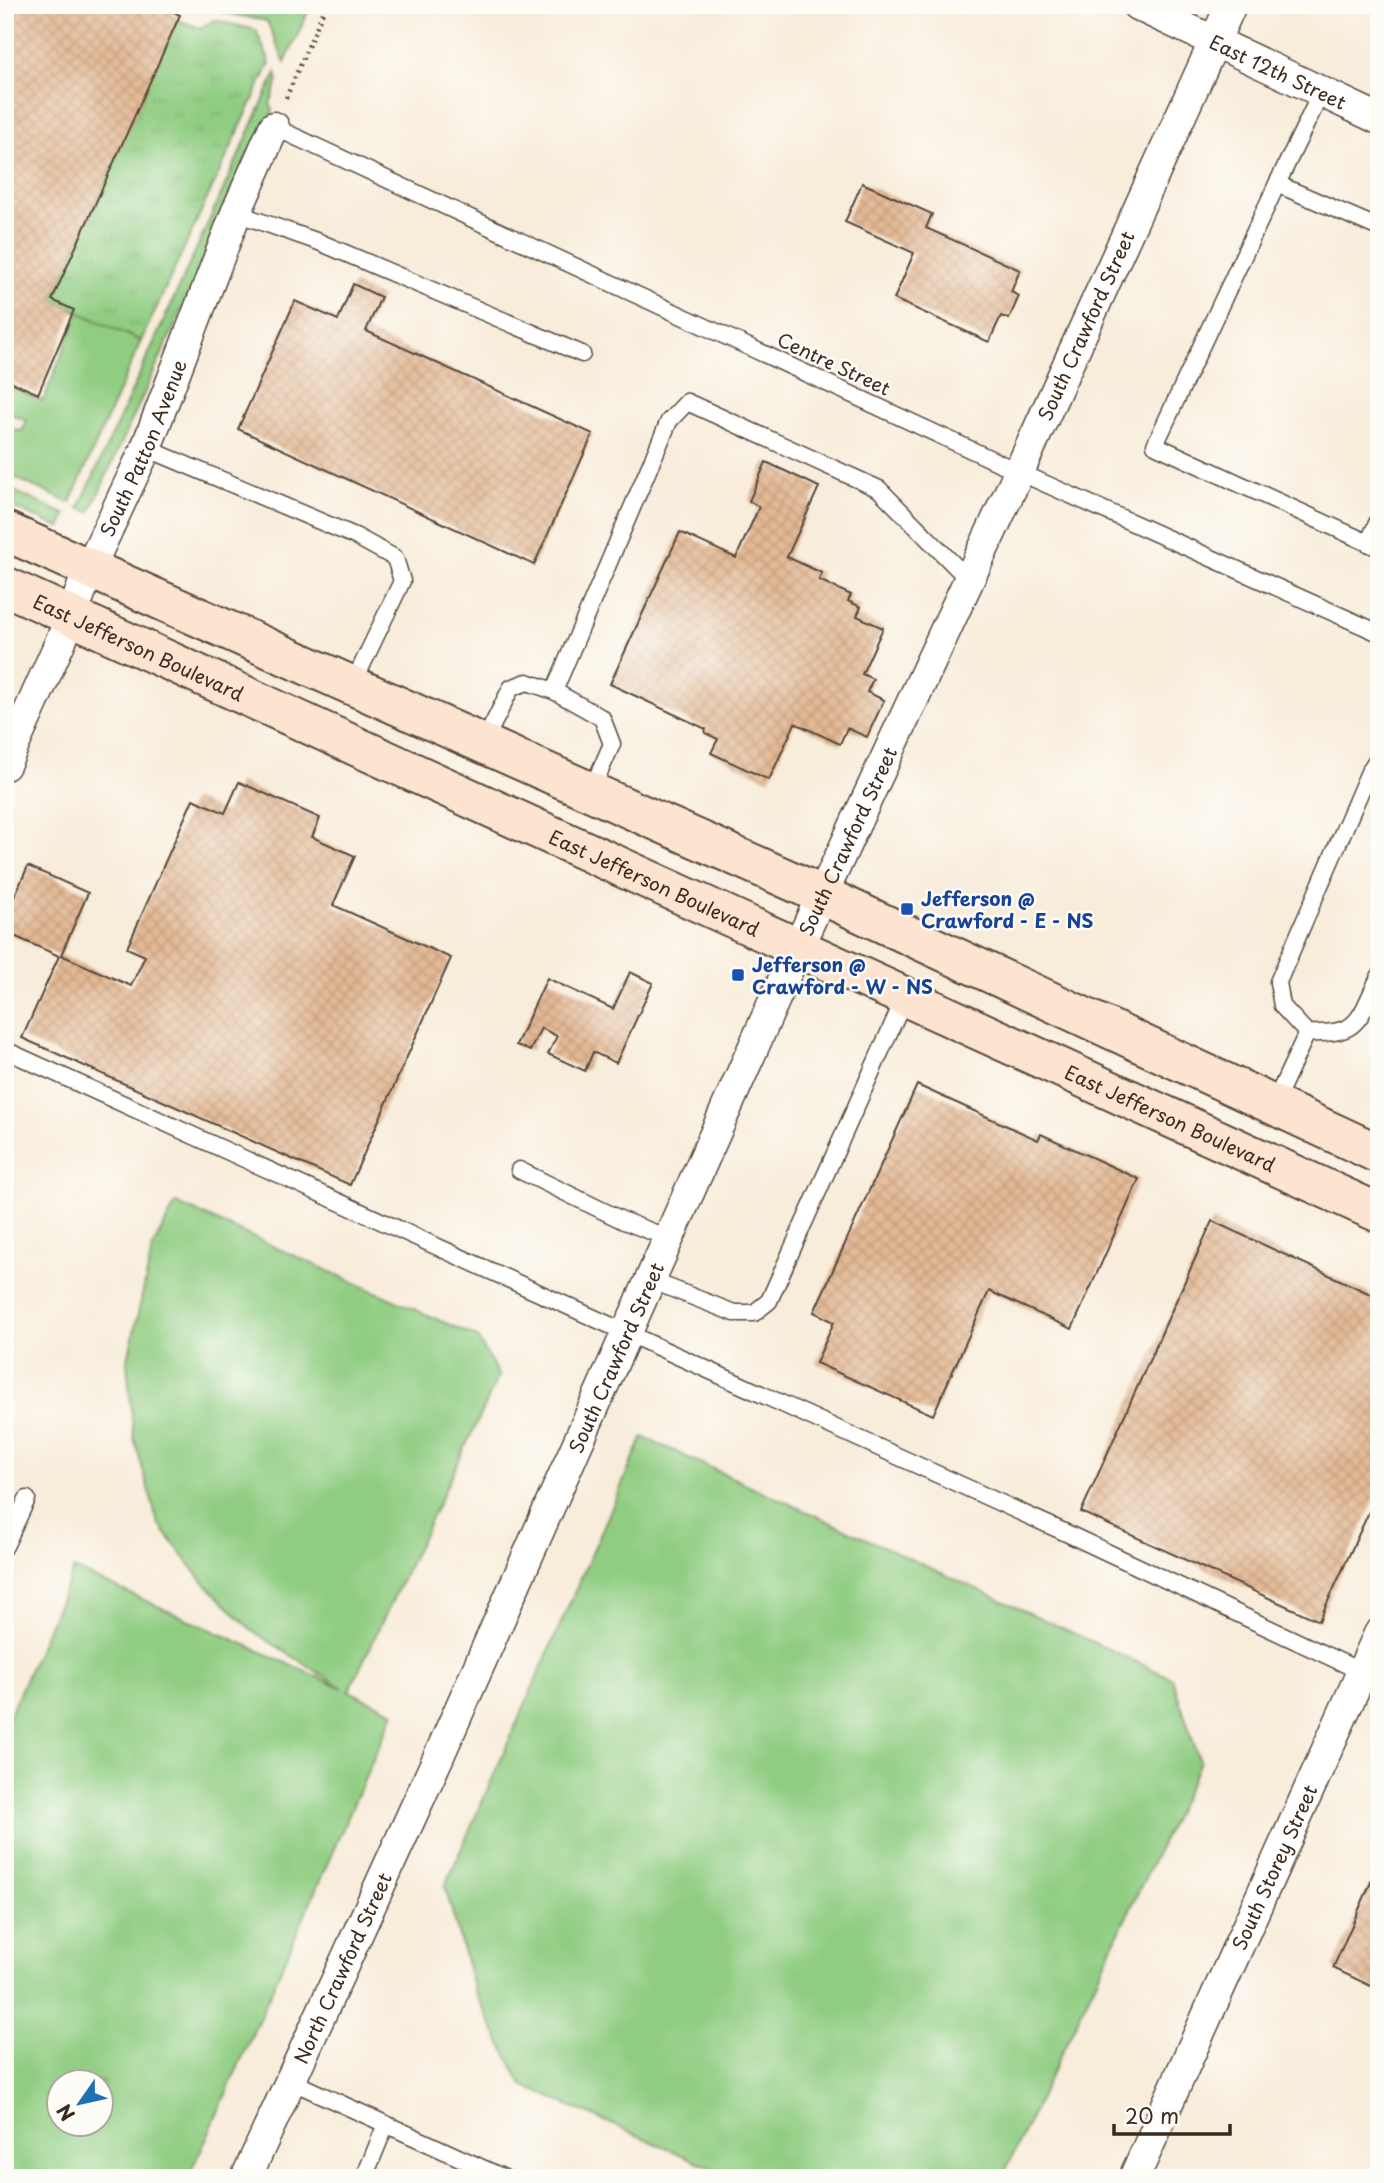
<svg xmlns="http://www.w3.org/2000/svg" width="1384" height="2183" viewBox="0 0 1384 2183" font-family="'Playpen Sans',sans-serif">
<style>
.grass{fill:#90cd82;stroke:#667c50;stroke-width:2;fill-rule:evenodd}
.park{fill:url(#park-tufts);stroke:#667c50;stroke-width:2}
.building{fill:url(#building-cross-hatch)}
.lines{fill:none;stroke-linecap:round;stroke-linejoin:round}
.service-casing{stroke:#57473a;stroke-width:19}
.minor-casing{stroke:#57473a;stroke-width:33}
.secondary-casing{stroke:#57473a;stroke-width:42}
.path{stroke:#57473a;stroke-width:4.5;stroke-dasharray:2 5;stroke-linecap:butt}
.service{stroke:#fff;stroke-width:16}
.minor{stroke:#fff;stroke-width:30}
.secondary{stroke:#fde4d1;stroke-width:38}
.transit-dot{fill:#1a4fb4;stroke:#fdfcf7;stroke-width:2.5}
.labels{text-anchor:middle;dominant-baseline:central;stroke-width:5;stroke-linejoin:round;paint-order:stroke}
.street-label{font-size:19px;fill:#3b2a1e;stroke:#fdfcf7}
.transit-label{font-size:19px;font-weight:bold;fill:#164399;stroke:#fdfcf7;text-anchor:start}
</style>
<defs>
<pattern id="park-tufts" width="24" height="20" patternUnits="userSpaceOnUse" patternTransform="scale(1.75)"><rect width="24" height="20" fill="#90cd82"/><path d="M3 7l-1-3M5 7V3M7 7l1-3M15 17l-1-3M17 17v-4M19 17l1-3" fill="none" stroke="#7db070"/></pattern>
<pattern id="building-cross-hatch" width="8" height="8" patternUnits="userSpaceOnUse" patternTransform="scale(1.75)"><rect width="8" height="8" fill="#e3b994"/><path d="M0 0l8 8M0 8l8-8" fill="none" stroke="#c49f7f"/></pattern>
</defs>
<rect width="100%" height="100%" fill="#fdfcf7"/>
<filter id="ink" filterUnits="userSpaceOnUse"><feTurbulence type="fractalNoise" baseFrequency=".0143" numOctaves="2"/><feDisplacementMap in="SourceGraphic" scale="14" xChannelSelector="R" yChannelSelector="G"/><feConvolveMatrix kernelMatrix="1 2 1 2 8 2 1 2 1" color-interpolation-filters="sRGB"/></filter>
<filter id="wash" filterUnits="userSpaceOnUse"><feTurbulence type="fractalNoise" baseFrequency=".00686" numOctaves="4" result="noise"/><feDisplacementMap in="SourceGraphic" scale="28" xChannelSelector="R" yChannelSelector="G"/><feGaussianBlur stdDeviation="1.57" result="paint"/><feColorMatrix in="noise" values="0 0 0 0 0 0 0 0 0 0 0 0 0 0 0 0 0 1.4 0 .05"/><feComposite in="paint" operator="in"/></filter>
<g filter="url(#wash)">
<rect width="100%" height="100%" fill="#f8ecda"/>
<!-- grass -->
<g class="grass">
<path d="M 230,5 L 311,5 L 285,63 L 267,21 L 220,12 Z"/>
<path d="M 276,73 L 278,81 L 270,104 L 273,110 L 90,512 L 79,508 Z"/>
<path d="M 79,312 L 141,341 L 70,503 L 5,473 L 5,425 L 21,432 L 27,421 L 5,411 L 5,384 L 43,401 Z"/>
<path d="M 5,487 L 66,515 L 60,528 L 5,504 Z"/>
<path d="M 176,1203 L 477,1337 L 499,1376 L 349,1691 L 394,1712 L 189,2178 L 5,2178 L 5,1725 L 74,1569 L 343,1688 L 251,1630 L 201,1579 L 158,1523 L 134,1438 L 127,1364 L 153,1246 ZM 60,2082 L 102,2082 L 102,2124 L 60,2124 Z"/>
<path d="M 643,1437 L 1172,1678 L 1200,1762 L 1002,2178 L 735,2178 L 522,2085 L 474,1990 L 445,1886 Z"/>
</g>
<!-- park -->
<path class="park" d="M 177,20 L 200,28 L 215,20 L 256,30 L 270,63 L 141,341 L 52,300 Z"/>
<g id="blocks">
<!-- building -->
<g class="building">
<path d="M 5,5 L 160,5 L 180,15 L 52,300 L 74,310 L 38,394 L 5,379 Z"/>
<path d="M 862,183 L 932,214 L 926,228 L 1020,270 L 1011,292 L 1019,296 L 1009,319 L 1001,316 L 989,342 L 894,299 L 914,253 L 845,222 Z"/>
<path d="M 353,284 L 381,297 L 366,331 L 593,434 L 534,565 L 238,429 L 295,301 L 338,320 Z"/>
<path d="M 766,462 L 819,487 L 787,557 L 822,573 L 819,580 L 851,595 L 848,601 L 861,607 L 857,616 L 883,628 L 862,674 L 873,679 L 867,692 L 884,700 L 867,737 L 847,728 L 840,744 L 795,723 L 769,780 L 711,753 L 718,739 L 705,733 L 706,729 L 610,684 L 680,532 L 736,558 L 759,507 L 749,501 Z"/>
<path d="M 239,782 L 320,818 L 312,837 L 355,856 L 333,905 L 451,958 L 350,1185 L 22,1038 L 59,956 L 5,932 L 5,917 L 28,866 L 88,893 L 61,955 L 131,986 L 145,956 L 127,948 L 193,799 L 225,813 Z"/>
<path d="M 630,972 L 653,983 L 616,1063 L 593,1052 L 585,1071 L 548,1054 L 557,1036 L 541,1028 L 530,1051 L 516,1045 L 547,978 L 613,1009 Z"/>
<path d="M 917,1085 L 1038,1140 L 1041,1134 L 1139,1179 L 1072,1329 L 989,1291 L 933,1415 L 816,1363 L 834,1322 L 814,1312 Z"/>
<path d="M 1212,1221 L 1379,1298 L 1379,1490 L 1319,1621 L 1081,1512 Z"/>
<path d="M 1379,1864 L 1379,1990 L 1333,1968 Z"/>
</g>
</g>
</g>
<g filter="url(#ink)">
<use href="#blocks" fill-opacity="0" stroke="#57473a" stroke-width="2"/>
<g class="lines">
<!-- service casing -->
<g class="service-casing">
<g id="service">
<path d="M 274,127 L 1019,472 L 1379,633"/>
<path d="M 1277,184 L 1321,93"/>
<path d="M 236,213 L 319,242 L 582,354"/>
<path d="M 1379,228 L 1277,184 L 1155,445 L 1379,548"/>
<path d="M 146,448 L 355,536 L 395,558 L 402,581 L 353,684"/>
<path d="M 1368,543 L 1379,519"/>
<path d="M 554,691 L 669,421 L 687,402 L 879,489 L 969,580"/>
<path d="M 484,742 L 511,688 L 527,682 L 554,691 L 602,718 L 612,744 L 591,791"/>
<path d="M 1379,756 L 1369,772 L 1278,982 L 1282,1006 L 1307,1033 C 1360,1035 1358,1021 1379,977"/>
<path d="M 5,1050 L 1062,1531 L 1379,1680"/>
<path d="M 1274,1104 L 1307,1033"/>
<path d="M 519,1170 L 624,1221 L 668,1238"/>
<path d="M 650,1280 L 734,1313 L 754,1313 L 769,1301 L 905,997"/>
<path d="M 5,1546 L 27,1499"/>
<path d="M 291,2081 L 504,2178"/>
<path d="M 364,2178 L 386,2124"/>
</g>
</g>
<!-- minor casing -->
<g class="minor-casing">
<g id="minor">
<path id="s1" d="M 1137,5 L 1379,119"/>
<path id="s2" d="M 5,765 L 71,618 L 89,569 L 146,448 L 236,213 L 274,127"/>
<path id="s3" d="M 246,2178 L 438,1758 L 797,949 L 1019,472 L 1231,5"/>
<path id="s4" d="M 1134,2178 L 1379,1634"/>
</g>
</g>
<!-- secondary casing -->
<g class="secondary-casing">
<g id="secondary">
<path d="M 5,531 L 796,883 L 1379,1154"/>
<path id="s5" d="M 5,586 L 1379,1213"/>
</g>
</g>
<!-- path -->
<path class="path" d="M 286,98 L 326,5"/>
<!-- service -->
<use href="#service" class="service"/>
<!-- minor -->
<use href="#minor" class="minor"/>
<!-- secondary -->
<use href="#secondary" class="secondary"/>
</g>
</g>
<!-- markers -->
<g class="transit-dot">
<rect x="900" y="902" width="14" height="14" rx="3.5"/>
<rect x="731" y="968" width="14" height="14" rx="3.5"/>
</g>
<g class="labels">
<!-- street labels -->
<g class="street-label">
<text stroke="none"><textPath href="#s1" startOffset="156">East 12th Street</textPath></text>
<text stroke="none"><textPath href="#s3" startOffset="2034">South Crawford Street</textPath></text>
<text transform="translate(834 363) rotate(25)">Centre Street</text>
<text stroke="none"><textPath href="#s2" startOffset="346">South Patton Avenue</textPath></text>
<text stroke="none"><textPath href="#s5" startOffset="147">East Jefferson Boulevard</textPath></text>
<text stroke="none"><textPath href="#s3" startOffset="1466">South Crawford Street</textPath></text>
<text stroke="none"><textPath href="#s5" startOffset="714">East Jefferson Boulevard</textPath></text>
<text stroke="none"><textPath href="#s5" startOffset="1281">East Jefferson Boulevard</textPath></text>
<text stroke="none"><textPath href="#s3" startOffset="900">South Crawford Street</textPath></text>
<text stroke="none"><textPath href="#s4" startOffset="341">South Storey Street</textPath></text>
<text stroke="none"><textPath href="#s3" startOffset="231">North Crawford Street</textPath></text>
</g>
<!-- transit labels -->
<g class="transit-label">
<text x="921" y="898">Jefferson @<tspan x="921" dy="22">Crawford - E - NS</tspan></text>
<text x="752" y="964">Jefferson @<tspan x="752" dy="22">Crawford - W - NS</tspan></text>
</g>
</g>
<!-- margin -->
<rect width="1384" height="2183" fill="none" stroke="#fdfcf7" stroke-width="28"/>
<!-- north arrow -->
<g transform="translate(80 2103) rotate(236)"><circle r="33" fill="#fdfcf7" stroke="#afa8a0" stroke-width="2"/>
<path d="M0-5L12 26L0 18L-12 26Z" fill="#1f6fb2"/>
<text y="-10" font-size="19" font-weight="bold" text-anchor="middle" fill="#3b2a1e">N</text>
</g>
<!-- scale -->
<path d="M1114 2124v10h116v-10" fill="none" stroke="#3b2a1e" stroke-width="3.5"/>
<text x="1125" y="2124" font-size="21" fill="#3b2a1e" stroke="#fdfcf7" stroke-width="5" paint-order="stroke">20 m</text>
</svg>
